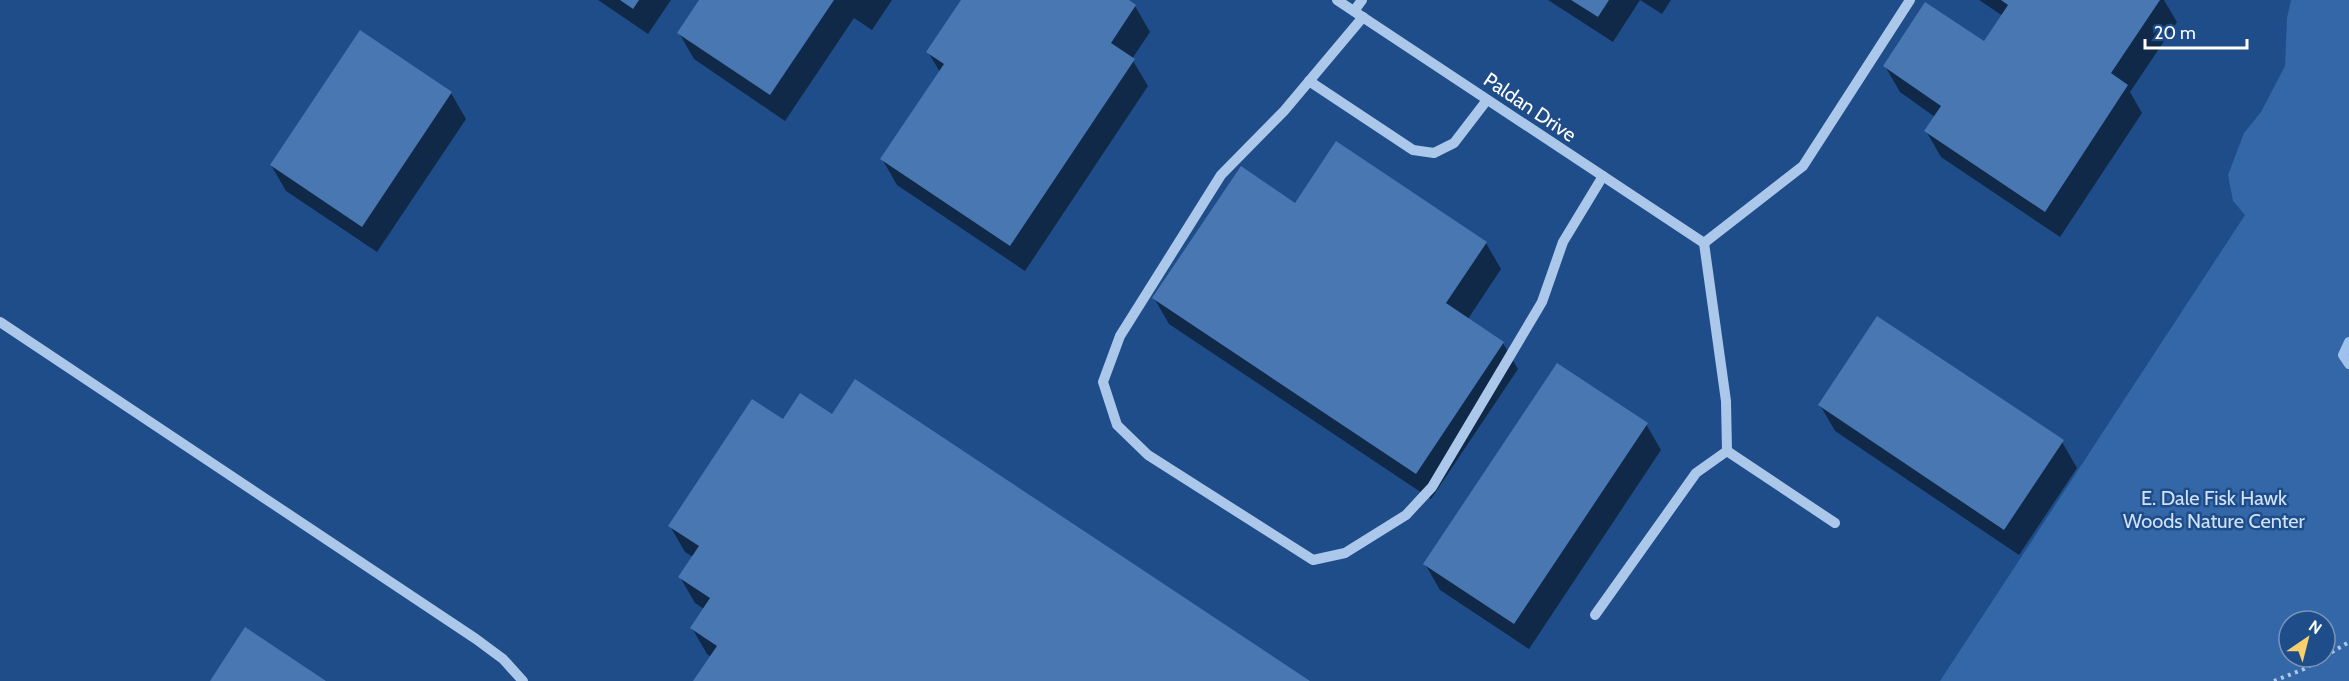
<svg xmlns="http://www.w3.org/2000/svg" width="2349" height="681" viewBox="0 0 2349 681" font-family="Cabin,sans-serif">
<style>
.green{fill:#3367a7;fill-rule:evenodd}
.shadow{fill:#0007}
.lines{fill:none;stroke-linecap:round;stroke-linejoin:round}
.stream{stroke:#9ec2ec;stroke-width:10}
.building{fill:#4877b2}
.path{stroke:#abc8eb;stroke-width:4;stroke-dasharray:3 4.5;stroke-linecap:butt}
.minor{stroke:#abc8eb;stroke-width:10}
.labels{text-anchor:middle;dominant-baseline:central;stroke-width:5;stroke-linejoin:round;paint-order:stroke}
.street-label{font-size:20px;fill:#fff;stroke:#1f4d89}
.park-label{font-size:20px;fill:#d0e2f8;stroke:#1f4d89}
</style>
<rect width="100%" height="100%" fill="#1f4d89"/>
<!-- green -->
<path class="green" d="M 2291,0 L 2349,0 L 2349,681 L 1940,681 L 2245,215 L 2233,201 L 2228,175 L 2244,133 L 2261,112 L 2285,66 L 2287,18 ZM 2289,621 L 2325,621 L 2325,657 L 2289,657 Z"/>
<!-- shadow -->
<g class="shadow">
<path d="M 598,0 L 671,0 L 648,34 Z"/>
<path d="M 701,0 L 892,0 L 872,30 L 854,18 L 785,121 L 694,59 L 679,33 Z"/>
<path d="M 963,0 L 1126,0 L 1135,6 L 1150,32 L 1132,59 L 1148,86 L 1025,271 L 897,185 L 882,159 L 940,72 L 928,52 Z"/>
<path d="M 1548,0 L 1671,0 L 1662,14 L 1640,0 L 1613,42 Z"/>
<path d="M 1979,0 L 2164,0 L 2177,22 L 2130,92 L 2142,113 L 2060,237 L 1941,157 L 1926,131 L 1935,117 L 1900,92 L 1885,66 L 1984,43 L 2003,16 Z"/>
<path d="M 451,93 L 466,119 L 377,252 L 286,191 L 271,165 Z"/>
<path d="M 1296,205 L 1486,243 L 1501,269 L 1468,319 L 1503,343 L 1518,369 L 1431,499 L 1169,324 L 1154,298 Z"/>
<path d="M 1820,405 L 2062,442 L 2077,468 L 2019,555 L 1835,431 Z"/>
<path d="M 832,416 L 1307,681 L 695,681 L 711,657 L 707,654 L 692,628 L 704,609 L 695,603 L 680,577 L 693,557 L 685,552 L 670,526 L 783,421 Z"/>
<path d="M 1646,424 L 1661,450 L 1529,649 L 1440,590 L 1425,564 Z"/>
</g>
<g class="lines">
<!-- stream -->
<path class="stream" d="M 2349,342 L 2343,355 L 2349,364"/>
</g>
<!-- building -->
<g class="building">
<path d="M 620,0 L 639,0 L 633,9 Z"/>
<path d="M 699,0 L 834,0 L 770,95 L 677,33 Z"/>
<path d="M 961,0 L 1129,0 L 1136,5 L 1111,43 L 1135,59 L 1010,246 L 880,159 L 944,64 L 926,52 Z"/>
<path d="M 1571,0 L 1609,0 L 1598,17 Z"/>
<path d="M 2001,0 L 2160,0 L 2111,73 L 2128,85 L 2045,212 L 1924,131 L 1941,106 L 1883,66 L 1925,2 L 1984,41 L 2008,5 Z"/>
<path d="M 360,30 L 452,92 L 362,227 L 270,165 Z"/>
<path d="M 1336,141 L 1487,242 L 1446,303 L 1504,342 L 1416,474 L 1152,298 L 1241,166 L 1295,203 Z"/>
<path d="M 1877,316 L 2064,440 L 2004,530 L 1818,405 Z"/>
<path d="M 1557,363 L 1648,423 L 1514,624 L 1423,564 Z"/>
<path d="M 855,379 L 882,397 L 1310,681 L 693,681 L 717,646 L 690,628 L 710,598 L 678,577 L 699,546 L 668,526 L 752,399 L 783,419 L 800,393 L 832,414 Z"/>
<path d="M 245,627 L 326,681 L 210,681 Z"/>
</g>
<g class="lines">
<!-- path -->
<g class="path">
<path d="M 2325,656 L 2349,642"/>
<path d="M 2274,681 L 2304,669 L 2324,657"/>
</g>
<!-- minor -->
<g class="minor">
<path d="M 1337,0 L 1704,243"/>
<path d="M 1354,11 L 1362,0"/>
<path d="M 1363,17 L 1284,111 L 1221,175 L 1120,336 L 1103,382 L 1117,425 L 1148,455 L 1313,560 L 1345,553 L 1406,515 L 1432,487 L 1542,302 L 1563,242 L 1603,176"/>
<path d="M 1309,81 L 1413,150 L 1434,153 L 1454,143 L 1487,100"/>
<path d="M 1704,243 L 1726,401 L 1727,451 L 1835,523"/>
<path d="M 1704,243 L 1803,166 L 1910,0"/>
<path d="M 0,322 L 476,639 L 503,659 L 523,681"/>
<path d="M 1595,615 L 1696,473 L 1727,451"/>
</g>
</g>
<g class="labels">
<!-- street labels -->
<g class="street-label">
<text transform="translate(1530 107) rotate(34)">Paldan Drive</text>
</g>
<!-- park labels -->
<g class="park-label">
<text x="2214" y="498">E. Dale Fisk Hawk<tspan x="2214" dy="23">Woods Nature Center</tspan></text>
</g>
</g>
<!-- north arrow -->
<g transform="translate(2307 639) rotate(35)"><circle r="28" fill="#1f4d89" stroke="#7994b8" stroke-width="1.5"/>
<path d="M0-4.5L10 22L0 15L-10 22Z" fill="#f9d06b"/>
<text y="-9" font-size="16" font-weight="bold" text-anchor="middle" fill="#ffffff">N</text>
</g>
<!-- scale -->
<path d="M2145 39v9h102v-9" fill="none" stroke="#ffffff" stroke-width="3"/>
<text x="2154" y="39" font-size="18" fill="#ffffff" stroke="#1f4d89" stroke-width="4.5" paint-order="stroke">20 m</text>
</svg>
